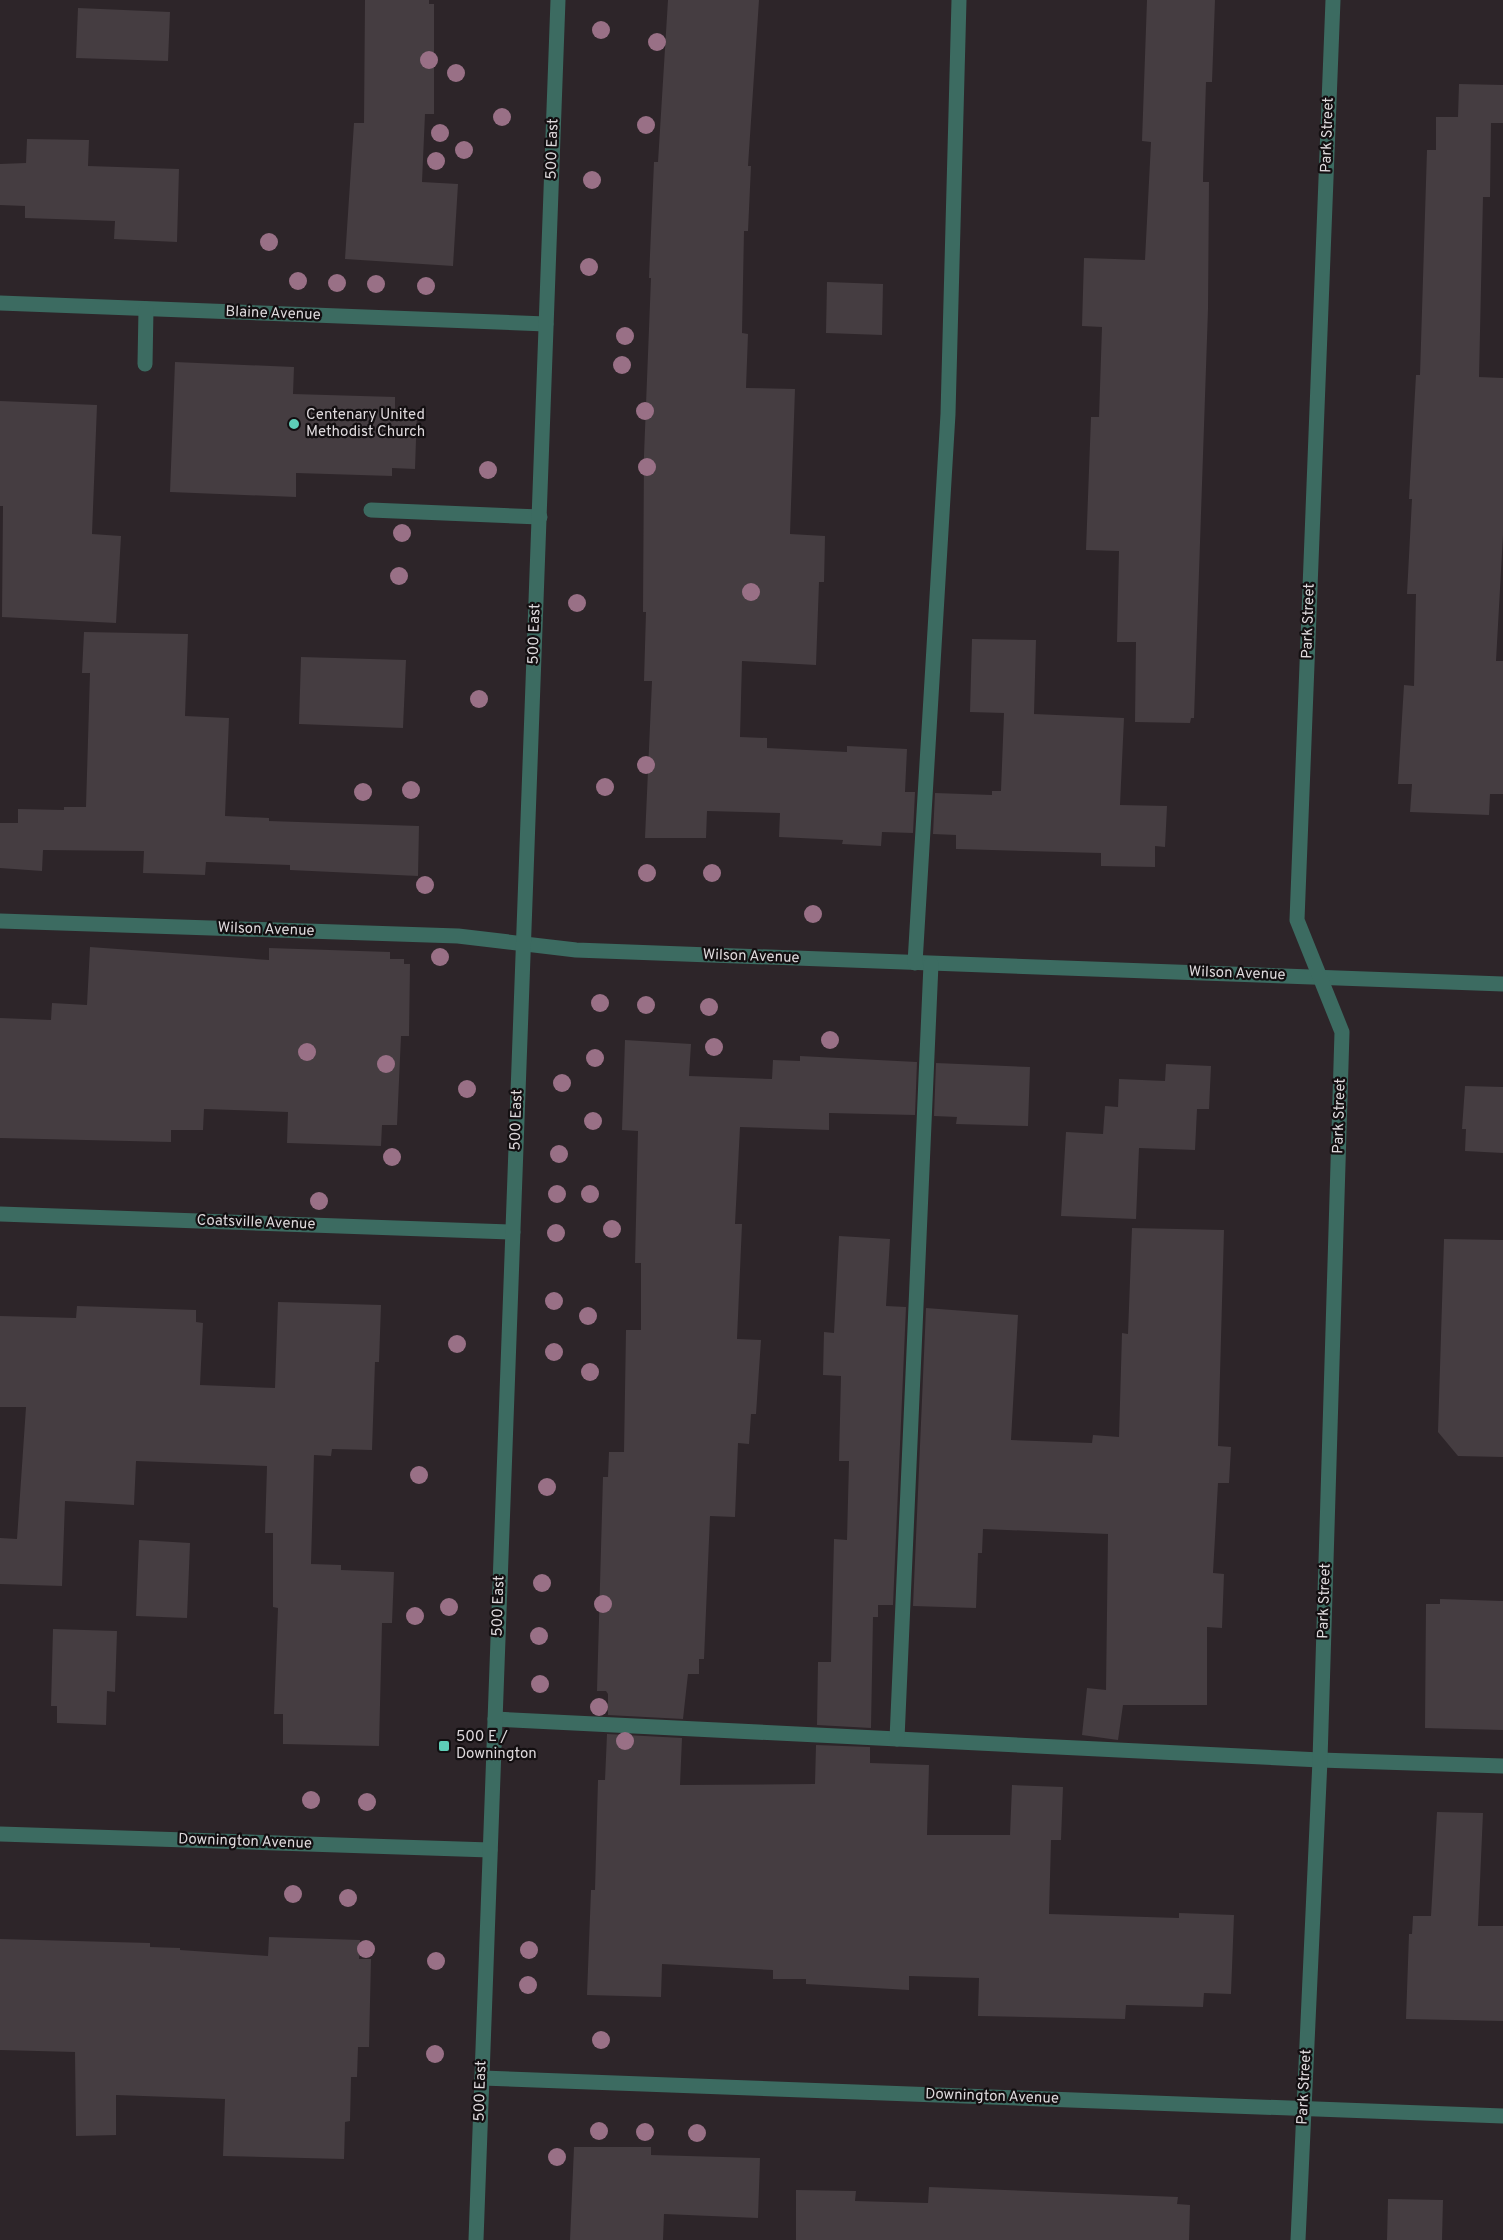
<svg xmlns="http://www.w3.org/2000/svg" width="1503" height="2240" viewBox="0 0 1503 2240" font-family="Overpass,sans-serif">
<style>
.building{fill:#453d41}
.lines{fill:none;stroke-linecap:round;stroke-linejoin:round}
.minor{stroke:#3c6b61;stroke-width:15}
.tree{fill:#997086}
.poi-dot{fill:#5eceb8;stroke:#130f11;stroke-width:2}
.labels{text-anchor:middle;dominant-baseline:central;stroke-width:4.5;stroke-linejoin:round;paint-order:stroke}
.street-label{font-size:15px;fill:#ded9dc;stroke:#130f11}
.poi-label{font-size:15px;fill:#ded9dc;stroke:#130f11;text-anchor:start}
</style>
<rect width="100%" height="100%" fill="#2d2529"/>
<!-- building -->
<g class="building">
<path d="M 365,0 L 429,0 L 429,4 L 434,4 L 434,114 L 425,114 L 422,182 L 458,184 L 453,266 L 345,259 L 354,123 L 364,123 Z"/>
<path d="M 668,0 L 759,0 L 748,166 L 751,166 L 748,231 L 744,231 L 742,333 L 748,334 L 746,388 L 795,389 L 790,534 L 825,536 L 824,582 L 819,582 L 816,665 L 742,661 L 740,737 L 767,738 L 767,748 L 847,752 L 847,746 L 907,749 L 905,792 L 915,792 L 913,833 L 882,832 L 881,846 L 842,844 L 843,840 L 779,837 L 780,813 L 707,811 L 706,838 L 645,838 L 652,681 L 644,681 L 646,612 L 643,612 L 644,455 L 651,278 L 649,278 L 654,162 L 658,162 Z"/>
<path d="M 1147,0 L 1215,0 L 1212,82 L 1206,82 L 1203,178 L 1203,182 L 1209,182 L 1208,309 L 1194,718 L 1191,718 L 1190,723 L 1135,722 L 1136,642 L 1117,642 L 1119,551 L 1086,550 L 1091,417 L 1099,417 L 1102,327 L 1082,326 L 1084,258 L 1145,260 L 1151,142 L 1142,141 Z"/>
<path d="M 78,8 L 170,12 L 168,61 L 76,58 Z"/>
<path d="M 1459,84 L 1503,85 L 1503,123 L 1491,123 L 1490,197 L 1483,197 L 1479,377 L 1503,378 L 1503,535 L 1496,661 L 1503,661 L 1503,794 L 1490,794 L 1489,815 L 1410,812 L 1412,784 L 1398,784 L 1404,685 L 1414,686 L 1416,594 L 1407,594 L 1412,499 L 1409,499 L 1416,375 L 1420,375 L 1427,150 L 1436,150 L 1436,117 L 1458,117 Z"/>
<path d="M 27,139 L 89,140 L 88,166 L 179,169 L 177,242 L 114,239 L 115,221 L 25,218 L 25,206 L 0,205 L 0,164 L 26,163 Z"/>
<path d="M 827,282 L 883,284 L 882,335 L 826,333 Z"/>
<path d="M 175,362 L 294,367 L 293,394 L 395,397 L 395,409 L 417,410 L 415,469 L 392,468 L 392,476 L 296,473 L 296,497 L 170,492 Z"/>
<path d="M 0,401 L 97,405 L 92,534 L 121,536 L 116,623 L 2,617 L 3,506 L 0,506 Z"/>
<path d="M 84,632 L 188,634 L 185,716 L 229,718 L 225,816 L 269,818 L 269,821 L 419,826 L 418,876 L 290,870 L 290,865 L 206,862 L 205,875 L 143,873 L 144,851 L 43,850 L 42,871 L 0,868 L 0,823 L 18,823 L 18,809 L 64,810 L 64,807 L 86,807 L 90,673 L 82,673 Z"/>
<path d="M 972,639 L 1036,640 L 1034,714 L 1124,718 L 1120,805 L 1167,806 L 1165,847 L 1155,846 L 1155,867 L 1101,866 L 1101,853 L 956,849 L 956,835 L 933,834 L 935,793 L 992,795 L 992,791 L 1001,791 L 1004,713 L 970,712 Z"/>
<path d="M 301,657 L 406,660 L 403,728 L 299,724 Z"/>
<path d="M 90,947 L 269,960 L 269,948 L 390,952 L 390,959 L 404,959 L 404,964 L 410,964 L 409,1036 L 401,1036 L 397,1125 L 382,1125 L 381,1146 L 287,1143 L 288,1112 L 204,1109 L 203,1130 L 171,1130 L 171,1142 L 0,1138 L 0,1018 L 51,1020 L 52,1003 L 87,1005 Z"/>
<path d="M 625,1040 L 691,1044 L 689,1076 L 772,1079 L 773,1060 L 800,1061 L 800,1056 L 917,1062 L 915,1115 L 829,1113 L 829,1130 L 740,1127 L 735,1224 L 742,1224 L 737,1339 L 761,1340 L 756,1414 L 751,1414 L 749,1444 L 738,1443 L 735,1517 L 710,1516 L 704,1659 L 699,1659 L 699,1674 L 688,1674 L 683,1719 L 608,1715 L 608,1694 L 606,1691 L 597,1691 L 603,1477 L 608,1477 L 609,1452 L 624,1452 L 626,1330 L 641,1330 L 641,1263 L 635,1263 L 638,1131 L 622,1130 Z"/>
<path d="M 936,1063 L 1030,1067 L 1028,1126 L 956,1124 L 957,1117 L 934,1116 Z"/>
<path d="M 1166,1064 L 1211,1066 L 1209,1109 L 1197,1109 L 1195,1150 L 1139,1148 L 1136,1219 L 1061,1216 L 1066,1132 L 1103,1134 L 1105,1106 L 1118,1107 L 1119,1079 L 1165,1081 Z"/>
<path d="M 1465,1086 L 1503,1087 L 1503,1153 L 1465,1151 L 1466,1129 L 1462,1129 Z"/>
<path d="M 1132,1228 L 1224,1230 L 1218,1446 L 1231,1447 L 1229,1483 L 1218,1483 L 1213,1573 L 1224,1574 L 1222,1628 L 1207,1627 L 1207,1705 L 1123,1705 L 1118,1740 L 1082,1735 L 1087,1688 L 1106,1690 L 1108,1534 L 983,1529 L 982,1553 L 978,1553 L 976,1608 L 913,1606 L 926,1308 L 1018,1315 L 1011,1440 L 1092,1443 L 1093,1435 L 1119,1437 L 1122,1333 L 1128,1334 Z"/>
<path d="M 839,1236 L 890,1239 L 886,1306 L 906,1307 L 893,1605 L 878,1605 L 878,1617 L 873,1617 L 871,1728 L 817,1725 L 818,1662 L 831,1662 L 834,1539 L 847,1540 L 849,1461 L 839,1461 L 841,1376 L 823,1375 L 824,1332 L 834,1333 Z"/>
<path d="M 1444,1239 L 1503,1240 L 1503,1457 L 1458,1456 L 1438,1432 Z"/>
<path d="M 278,1302 L 381,1305 L 379,1362 L 375,1362 L 372,1450 L 332,1449 L 331,1456 L 314,1455 L 311,1564 L 341,1565 L 341,1570 L 394,1572 L 392,1623 L 382,1623 L 379,1746 L 283,1744 L 283,1714 L 274,1714 L 278,1608 L 273,1607 L 273,1533 L 265,1533 L 267,1466 L 136,1461 L 134,1505 L 65,1501 L 62,1586 L 0,1584 L 0,1538 L 17,1539 L 26,1407 L 0,1407 L 0,1316 L 76,1318 L 77,1306 L 196,1310 L 196,1322 L 203,1323 L 200,1385 L 275,1388 Z"/>
<path d="M 139,1540 L 190,1543 L 187,1618 L 136,1616 Z"/>
<path d="M 1440,1599 L 1503,1601 L 1503,1730 L 1425,1728 L 1426,1604 L 1440,1604 Z"/>
<path d="M 53,1629 L 117,1631 L 115,1692 L 107,1691 L 106,1725 L 57,1723 L 57,1706 L 51,1706 Z"/>
<path d="M 607,1734 L 682,1738 L 680,1785 L 815,1784 L 816,1745 L 870,1747 L 870,1763 L 929,1765 L 927,1835 L 1010,1835 L 1012,1785 L 1063,1787 L 1061,1840 L 1051,1840 L 1049,1914 L 1179,1918 L 1179,1913 L 1234,1915 L 1231,1994 L 1204,1993 L 1203,2007 L 1126,2005 L 1125,2019 L 978,2016 L 979,1978 L 909,1976 L 909,1990 L 806,1984 L 806,1979 L 773,1979 L 773,1970 L 662,1964 L 661,1997 L 587,1995 L 591,1890 L 595,1890 L 598,1780 L 605,1780 Z"/>
<path d="M 1437,1812 L 1483,1813 L 1478,1926 L 1503,1926 L 1503,2021 L 1406,2019 L 1409,1934 L 1412,1934 L 1413,1916 L 1431,1916 Z"/>
<path d="M 269,1937 L 360,1940 L 359,1959 L 371,1959 L 369,2047 L 358,2047 L 357,2077 L 351,2077 L 350,2121 L 345,2122 L 344,2159 L 223,2156 L 225,2099 L 116,2095 L 116,2135 L 76,2136 L 75,2052 L 0,2050 L 0,1939 L 150,1943 L 150,1947 L 180,1948 L 180,1950 L 268,1956 Z"/>
<path d="M 574,2147 L 651,2147 L 651,2155 L 760,2158 L 758,2218 L 664,2214 L 663,2240 L 570,2240 Z"/>
<path d="M 929,2187 L 1178,2197 L 1177,2204 L 1190,2205 L 1189,2240 L 796,2240 L 796,2190 L 856,2191 L 855,2201 L 928,2203 Z"/>
<path d="M 1388,2199 L 1443,2200 L 1442,2240 L 1387,2240 Z"/>
</g>
<g class="lines">
<!-- minor -->
<g class="minor">
<path d="M 0,303 L 546,324"/>
<path d="M 145,364 L 146,309"/>
<path d="M 371,510 L 540,517"/>
<path d="M 0,921 L 458,936 L 576,950 L 1503,984"/>
<path d="M 915,963 L 948,414 L 959,0"/>
<path d="M 0,1214 L 513,1232"/>
<path d="M 495,1719 L 1320,1760 L 1503,1766"/>
<path d="M 897,1739 L 931,964"/>
<path d="M 0,1834 L 490,1850"/>
<path d="M 482,2078 L 1503,2116"/>
<path d="M 476,2240 L 558,0"/>
<path d="M 1298,2240 L 1320,1760 L 1342,1032 L 1297,920 L 1333,0"/>
</g>
</g>
<!-- trees -->
<g class="tree">
<circle cx="601" cy="30" r="9"/>
<circle cx="657" cy="42" r="9"/>
<circle cx="429" cy="60" r="9"/>
<circle cx="456" cy="73" r="9"/>
<circle cx="502" cy="117" r="9"/>
<circle cx="646" cy="125" r="9"/>
<circle cx="440" cy="133" r="9"/>
<circle cx="464" cy="150" r="9"/>
<circle cx="436" cy="161" r="9"/>
<circle cx="592" cy="180" r="9"/>
<circle cx="269" cy="242" r="9"/>
<circle cx="589" cy="267" r="9"/>
<circle cx="298" cy="281" r="9"/>
<circle cx="337" cy="283" r="9"/>
<circle cx="376" cy="284" r="9"/>
<circle cx="426" cy="286" r="9"/>
<circle cx="625" cy="336" r="9"/>
<circle cx="622" cy="365" r="9"/>
<circle cx="645" cy="411" r="9"/>
<circle cx="647" cy="467" r="9"/>
<circle cx="488" cy="470" r="9"/>
<circle cx="402" cy="533" r="9"/>
<circle cx="399" cy="576" r="9"/>
<circle cx="751" cy="592" r="9"/>
<circle cx="577" cy="603" r="9"/>
<circle cx="479" cy="699" r="9"/>
<circle cx="646" cy="765" r="9"/>
<circle cx="605" cy="787" r="9"/>
<circle cx="411" cy="790" r="9"/>
<circle cx="363" cy="792" r="9"/>
<circle cx="647" cy="873" r="9"/>
<circle cx="712" cy="873" r="9"/>
<circle cx="425" cy="885" r="9"/>
<circle cx="813" cy="914" r="9"/>
<circle cx="440" cy="957" r="9"/>
<circle cx="600" cy="1003" r="9"/>
<circle cx="646" cy="1005" r="9"/>
<circle cx="709" cy="1007" r="9"/>
<circle cx="830" cy="1040" r="9"/>
<circle cx="714" cy="1047" r="9"/>
<circle cx="307" cy="1052" r="9"/>
<circle cx="595" cy="1058" r="9"/>
<circle cx="386" cy="1064" r="9"/>
<circle cx="562" cy="1083" r="9"/>
<circle cx="467" cy="1089" r="9"/>
<circle cx="593" cy="1121" r="9"/>
<circle cx="559" cy="1154" r="9"/>
<circle cx="392" cy="1157" r="9"/>
<circle cx="557" cy="1194" r="9"/>
<circle cx="590" cy="1194" r="9"/>
<circle cx="319" cy="1201" r="9"/>
<circle cx="612" cy="1229" r="9"/>
<circle cx="556" cy="1233" r="9"/>
<circle cx="554" cy="1301" r="9"/>
<circle cx="588" cy="1316" r="9"/>
<circle cx="457" cy="1344" r="9"/>
<circle cx="554" cy="1352" r="9"/>
<circle cx="590" cy="1372" r="9"/>
<circle cx="419" cy="1475" r="9"/>
<circle cx="547" cy="1487" r="9"/>
<circle cx="542" cy="1583" r="9"/>
<circle cx="603" cy="1604" r="9"/>
<circle cx="449" cy="1607" r="9"/>
<circle cx="415" cy="1616" r="9"/>
<circle cx="539" cy="1636" r="9"/>
<circle cx="540" cy="1684" r="9"/>
<circle cx="599" cy="1707" r="9"/>
<circle cx="625" cy="1741" r="9"/>
<circle cx="311" cy="1800" r="9"/>
<circle cx="367" cy="1802" r="9"/>
<circle cx="293" cy="1894" r="9"/>
<circle cx="348" cy="1898" r="9"/>
<circle cx="366" cy="1949" r="9"/>
<circle cx="529" cy="1950" r="9"/>
<circle cx="436" cy="1961" r="9"/>
<circle cx="528" cy="1985" r="9"/>
<circle cx="601" cy="2040" r="9"/>
<circle cx="435" cy="2054" r="9"/>
<circle cx="599" cy="2131" r="9"/>
<circle cx="645" cy="2132" r="9"/>
<circle cx="697" cy="2133" r="9"/>
<circle cx="557" cy="2157" r="9"/>
</g>
<!-- markers -->
<g class="poi-dot">
<circle cx="294" cy="424" r="6"/>
<rect x="438" y="1740" width="12" height="12" rx="3"/>
</g>
<g class="labels">
<!-- street labels -->
<g class="street-label">
<text transform="translate(1328 135) rotate(-88)">Park Street</text>
<text transform="translate(553 149) rotate(-88)">500 East</text>
<text transform="translate(273 314) rotate(2)">Blaine Avenue</text>
<text transform="translate(1309 621) rotate(-88)">Park Street</text>
<text transform="translate(535 634) rotate(-88)">500 East</text>
<text transform="translate(266 930) rotate(2)">Wilson Avenue</text>
<text transform="translate(751 957) rotate(2)">Wilson Avenue</text>
<text transform="translate(1237 974) rotate(2)">Wilson Avenue</text>
<text transform="translate(1340 1116) rotate(-88)">Park Street</text>
<text transform="translate(517 1120) rotate(-88)">500 East</text>
<text transform="translate(256 1223) rotate(2)">Coatsville Avenue</text>
<text transform="translate(1325 1601) rotate(-88)">Park Street</text>
<text transform="translate(499 1606) rotate(-88)">500 East</text>
<text transform="translate(245 1842) rotate(2)">Downington Avenue</text>
<text transform="translate(1305 2087) rotate(-87)">Park Street</text>
<text transform="translate(481 2091) rotate(-88)">500 East</text>
<text transform="translate(992 2097) rotate(2)">Downington Avenue</text>
</g>
<!-- poi labels -->
<g class="poi-label">
<text x="306" y="415">Centenary United<tspan x="306" dy="17">Methodist Church</tspan></text>
<text x="456" y="1737">500 E /<tspan x="456" dy="17">Downington</tspan></text>
</g>
</g>
</svg>
